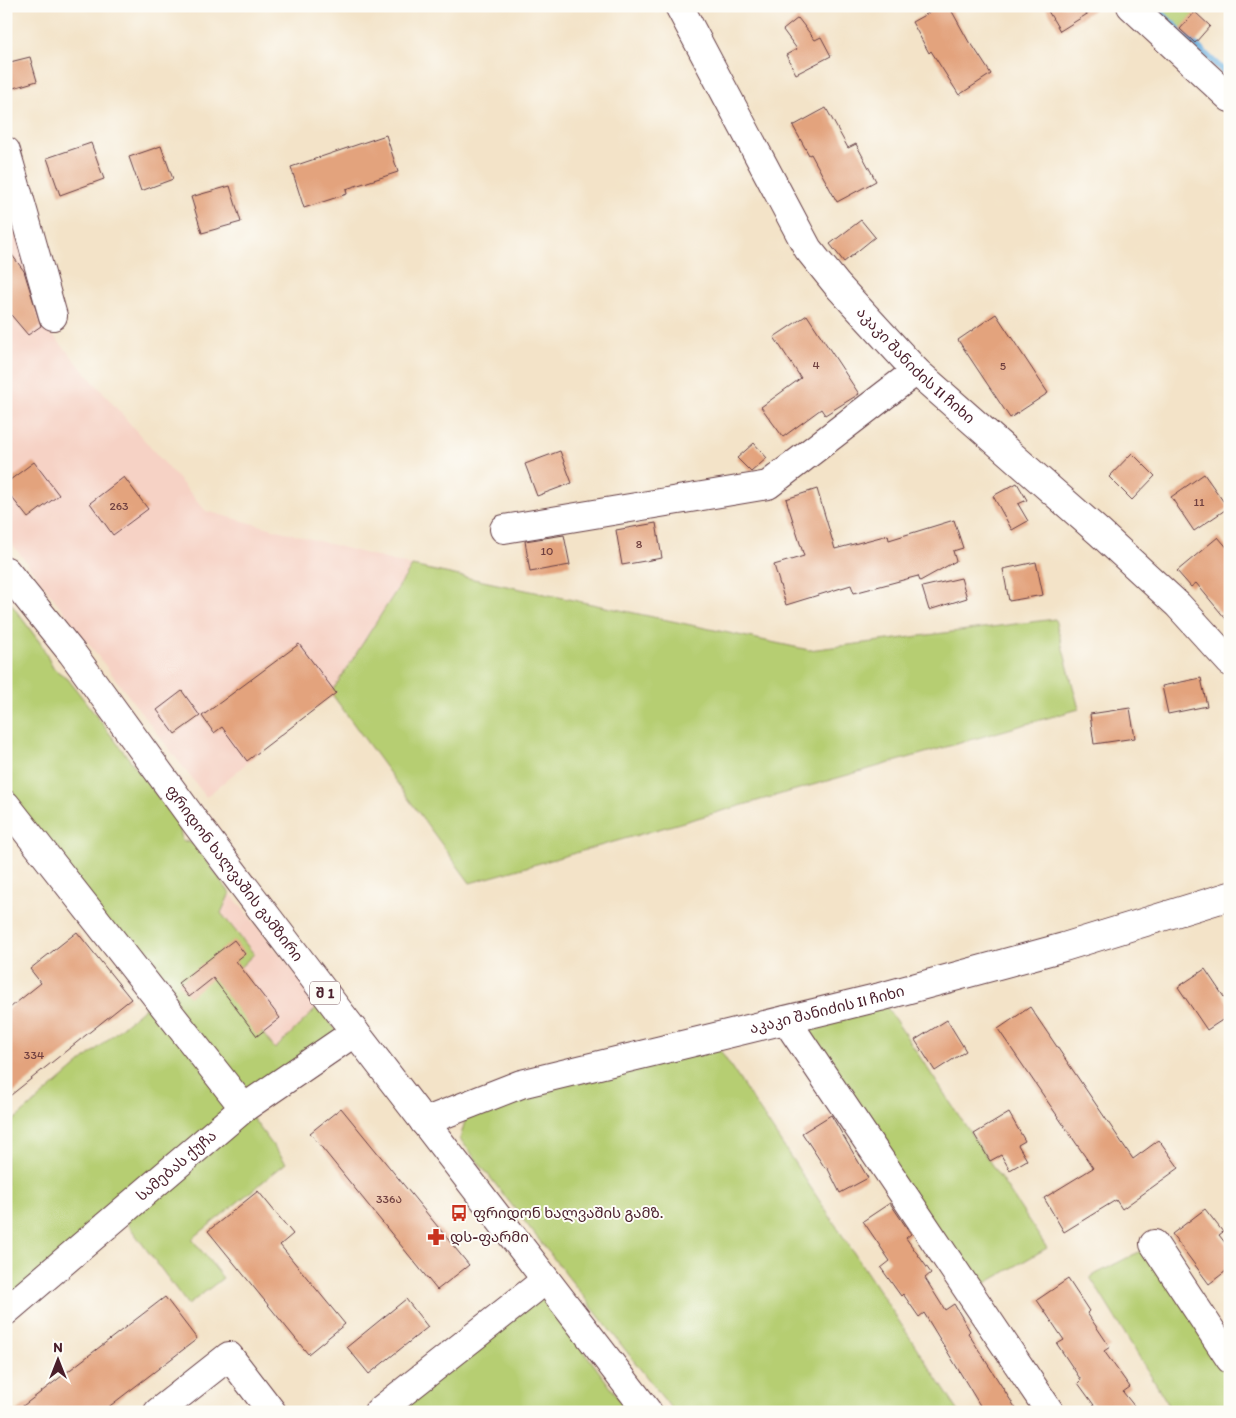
<svg xmlns="http://www.w3.org/2000/svg" width="1236" height="1418" viewBox="0 0 1236 1418" font-family="Itim,'Noto Sans Georgian',sans-serif">
<style>
.built{fill:#f6d2c5}
.green{fill:#b6ce72;stroke:#80764e}
.lines{fill:none;stroke-linecap:round;stroke-linejoin:round}
.stream{stroke:#69afdf;stroke-width:7}
.building{fill:#e3a37d}
.minor-casing{stroke:#633c43;stroke-width:30}
.primary-casing{stroke:#633c43;stroke-width:30}
.minor{stroke:#fff;stroke-width:28}
.primary{stroke:#fff;stroke-width:28}
.labels{text-anchor:middle;dominant-baseline:central;stroke-width:4;stroke-linejoin:round;paint-order:stroke}
.number-label{font-size:12px;fill:#704040}
.shield{fill:#fdfcf7;stroke:#806168;stroke-width:1}
.shield-label{font-size:14px;font-weight:bold;fill:#4a1f2b}
.street-label{font-size:15px;fill:#4a1f2b;stroke:#fdfcf7}
.poi-label{font-size:15px;fill:#4a1f2b;stroke:#fdfcf7;text-anchor:start}
</style>
<rect width="100%" height="100%" fill="#fdfcf7"/>
<filter id="ink" filterUnits="userSpaceOnUse"><feTurbulence type="fractalNoise" baseFrequency=".02" numOctaves="2"/><feDisplacementMap in="SourceGraphic" scale="10" xChannelSelector="R" yChannelSelector="G"/><feConvolveMatrix kernelMatrix="1 2 1 2 8 2 1 2 1" color-interpolation-filters="sRGB"/></filter>
<filter id="wash" filterUnits="userSpaceOnUse"><feTurbulence type="fractalNoise" baseFrequency=".0096" numOctaves="4" result="noise"/><feDisplacementMap in="SourceGraphic" scale="20" xChannelSelector="R" yChannelSelector="G"/><feGaussianBlur stdDeviation="1.12" result="paint"/><feColorMatrix in="noise" values="0 0 0 0 0 0 0 0 0 0 0 0 0 0 0 0 0 1.4 0 .05"/><feComposite in="paint" operator="in"/></filter>
<g filter="url(#wash)">
<rect width="100%" height="100%" fill="#f3e3c8"/>
<!-- built -->
<g class="built">
<path d="M 6,151 L 45,326 L 206,511 L 412,566 L 331,693 L 206,797 L 6,536 Z"/>
<path d="M 230,893 L 334,1021 L 343,1039 L 275,1049 L 223,983 L 221,913 Z"/>
</g>
<!-- green -->
<g class="green">
<path d="M 1131,6 L 1207,6 L 1172,44 Z"/>
<path d="M 412,566 L 809,650 L 1055,619 L 1079,709 L 470,883 L 331,693 Z"/>
<path d="M 6,597 L 41,644 L 53,668 L 68,679 L 179,824 L 182,840 L 194,844 L 230,893 L 221,913 L 254,954 L 224,983 L 275,1049 L 318,1007 L 343,1039 L 245,1108 L 286,1163 L 192,1239 L 223,1278 L 188,1305 L 120,1214 L 6,1311 L 6,1127 L 157,997 L 6,805 Z"/>
<path d="M 880,997 L 1047,1248 L 970,1292 L 786,1020 Z"/>
<path d="M 712,1038 L 959,1412 L 674,1412 L 460,1139 L 469,1106 Z"/>
<path d="M 1154,1244 L 1230,1359 L 1230,1412 L 1173,1412 L 1090,1277 Z"/>
<path d="M 544,1297 L 629,1412 L 378,1412 Z"/>
</g>
<g class="lines">
<!-- stream -->
<path class="stream" d="M 1153,6 L 1230,77"/>
</g>
<g id="blocks">
<!-- building -->
<g class="building">
<path d="M 941,6 L 949,6 L 970,44 L 971,43 L 991,74 L 959,95 L 931,51 L 929,53 L 912,22 Z"/>
<path d="M 1045,6 L 1100,6 L 1060,31 Z"/>
<path d="M 1195,12 L 1210,26 L 1195,43 L 1180,29 Z"/>
<path d="M 798,18 L 815,40 L 821,37 L 831,56 L 796,74 L 786,55 L 797,49 L 783,30 Z"/>
<path d="M 30,57 L 37,81 L 10,89 L 6,76 L 6,63 Z"/>
<path d="M 826,108 L 848,148 L 856,144 L 876,181 L 837,202 L 811,154 L 809,155 L 793,126 Z"/>
<path d="M 386,135 L 398,172 L 346,189 L 347,194 L 304,208 L 291,167 Z"/>
<path d="M 91,143 L 104,179 L 60,195 L 47,158 Z"/>
<path d="M 161,146 L 173,179 L 141,191 L 129,157 Z"/>
<path d="M 230,186 L 241,222 L 202,233 L 191,197 Z"/>
<path d="M 861,220 L 875,237 L 844,262 L 830,244 Z"/>
<path d="M 6,247 L 24,271 L 41,326 L 28,335 L 6,309 Z"/>
<path d="M 996,314 L 1048,393 L 1010,418 L 958,340 Z"/>
<path d="M 807,315 L 859,394 L 825,415 L 821,409 L 783,437 L 761,407 L 801,378 L 774,337 Z"/>
<path d="M 754,443 L 767,458 L 751,472 L 737,458 Z"/>
<path d="M 560,451 L 572,483 L 537,496 L 525,464 Z"/>
<path d="M 1132,453 L 1155,476 L 1132,500 L 1109,477 Z"/>
<path d="M 34,462 L 59,495 L 28,518 L 6,490 L 6,483 Z"/>
<path d="M 1204,474 L 1228,508 L 1194,531 L 1171,497 Z"/>
<path d="M 124,477 L 148,509 L 113,535 L 90,503 Z"/>
<path d="M 1017,483 L 1027,500 L 1018,504 L 1028,521 L 1012,530 L 993,496 Z"/>
<path d="M 817,489 L 835,549 L 888,535 L 889,540 L 954,520 L 963,548 L 953,551 L 956,561 L 920,581 L 918,576 L 854,593 L 851,585 L 786,605 L 774,565 L 804,556 L 786,499 Z"/>
<path d="M 656,523 L 662,558 L 622,565 L 616,530 Z"/>
<path d="M 564,535 L 570,565 L 530,572 L 525,541 Z"/>
<path d="M 1218,537 L 1230,551 L 1230,624 L 1196,583 L 1191,587 L 1177,571 Z"/>
<path d="M 1036,562 L 1043,595 L 1009,601 L 1003,569 Z"/>
<path d="M 961,578 L 967,598 L 929,610 L 922,587 Z"/>
<path d="M 299,644 L 336,693 L 247,761 L 222,727 L 214,733 L 202,716 Z"/>
<path d="M 1201,678 L 1207,706 L 1168,714 L 1162,686 Z"/>
<path d="M 182,691 L 200,716 L 175,734 L 157,710 Z"/>
<path d="M 1130,708 L 1135,738 L 1094,744 L 1090,714 Z"/>
<path d="M 77,932 L 131,999 L 6,1099 L 6,1011 L 41,983 L 30,969 Z"/>
<path d="M 234,940 L 245,954 L 236,961 L 280,1018 L 257,1036 L 213,978 L 189,997 L 178,983 Z"/>
<path d="M 1205,969 L 1230,1006 L 1230,1015 L 1207,1030 L 1178,987 Z"/>
<path d="M 1030,1007 L 1133,1159 L 1159,1140 L 1179,1168 L 1122,1209 L 1116,1200 L 1064,1232 L 1044,1198 L 1093,1168 L 998,1029 Z"/>
<path d="M 947,1020 L 966,1051 L 935,1071 L 915,1040 Z"/>
<path d="M 341,1108 L 469,1265 L 437,1290 L 310,1133 Z"/>
<path d="M 1009,1113 L 1025,1141 L 1018,1145 L 1027,1160 L 1010,1170 L 1001,1155 L 990,1161 L 974,1134 Z"/>
<path d="M 831,1115 L 868,1178 L 840,1193 L 827,1167 L 825,1168 L 802,1133 Z"/>
<path d="M 258,1191 L 293,1234 L 280,1245 L 345,1324 L 308,1354 L 208,1231 Z"/>
<path d="M 890,1203 L 911,1234 L 906,1238 L 931,1273 L 925,1278 L 945,1310 L 954,1304 L 970,1331 L 968,1333 L 1018,1412 L 984,1412 L 924,1313 L 919,1317 L 903,1294 L 901,1296 L 881,1268 L 890,1261 L 863,1221 Z"/>
<path d="M 1205,1209 L 1223,1232 L 1219,1235 L 1230,1249 L 1230,1268 L 1209,1284 L 1172,1234 Z"/>
<path d="M 1068,1279 L 1089,1311 L 1087,1313 L 1110,1347 L 1104,1351 L 1130,1387 L 1123,1392 L 1139,1412 L 1099,1412 L 1078,1383 L 1081,1380 L 1057,1344 L 1064,1340 L 1037,1300 Z"/>
<path d="M 165,1297 L 197,1339 L 102,1412 L 15,1412 Z"/>
<path d="M 406,1299 L 428,1327 L 369,1374 L 347,1347 Z"/>
</g>
</g>
</g>
<g filter="url(#ink)">
<use href="#blocks" fill-opacity="0" stroke="#633c43" stroke-width="1"/>
<g class="lines">
<!-- minor casing -->
<g class="minor-casing">
<g id="minor">
<path id="s1" d="M 679,6 L 808,249 L 837,285 L 916,371 L 1100,533 L 1178,605 L 1230,662"/>
<path d="M 1131,6 L 1230,98"/>
<path d="M 6,151 L 53,316"/>
<path d="M 504,529 L 768,485 L 916,371"/>
<path d="M 6,805 L 244,1108"/>
<path d="M 786,1020 L 1050,1412"/>
<path id="s2" d="M 424,1122 L 521,1084 L 880,997 L 1064,947 L 1230,896"/>
<path d="M 1154,1244 L 1230,1359"/>
<path id="s3" d="M 6,1311 L 244,1108 L 355,1032"/>
<path d="M 158,1412 L 229,1356 L 272,1412"/>
<path d="M 378,1412 L 533,1290 L 544,1280"/>
</g>
</g>
<!-- primary casing -->
<g class="primary-casing">
<g id="primary">
<path id="s4" d="M 6,571 L 72,653 L 198,826 L 338,1010 L 648,1412"/>
</g>
</g>
<!-- minor -->
<use href="#minor" class="minor"/>
<!-- primary -->
<use href="#primary" class="primary"/>
</g>
</g>
<!-- icons -->
<defs>
<g id="bus-bare" transform="scale(1.35)"><path d="M-5-6H5V4H4V6H2V4H-2V6H-4V4H-5ZM-3.5-4V0h7V-4ZM-3.5 1.2v1.5H-2V1.2ZM2 1.2v1.5H3.5V1.2Z" fill="#c8321e" stroke="#fdfcf7" stroke-width="2.5" paint-order="stroke"/></g>
<g id="pharmacy-bare" transform="scale(1.35)"><path d="M-2-6h4v4h4v4h-4v4h-4v-4h-4v-4h4Z" fill="#c8321e" stroke="#fdfcf7" stroke-width="2.5" paint-order="stroke"/></g>
</defs>
<g fill-rule="evenodd">
<use href="#bus-bare" x="459" y="1213"/>
<use href="#pharmacy-bare" x="436" y="1237"/>
</g>
<g class="labels">
<!-- number labels -->
<g class="number-label">
<text x="816" y="365">4</text>
<text x="1003" y="366">5</text>
<text x="1199" y="502">11</text>
<text x="119" y="506">263</text>
<text x="639" y="544">8</text>
<text x="547" y="551">10</text>
<text x="34" y="1055">334</text>
<text x="389" y="1199">336ა</text>
</g>
<!-- shield labels -->
<rect class="shield" x="310" y="981.5" width="30" height="23" rx="4"/>
<g class="shield-label">
<text x="325" y="993">შ 1</text>
</g>
<!-- street labels -->
<g class="street-label">
<text stroke="none"><textPath href="#s1" startOffset="434">აკაკი შანიძის II ჩიხი</textPath></text>
<text stroke="none"><textPath href="#s4" startOffset="379">ფრიდონ ხალვაშის გამზირი</textPath></text>
<text stroke="none"><textPath href="#s2" startOffset="419">აკაკი შანიძის II ჩიხი</textPath></text>
<text stroke="none"><textPath href="#s3" startOffset="224">სამებას ქუჩა</textPath></text>
</g>
<!-- poi labels -->
<g class="poi-label">
<text x="473" y="1213">ფრიდონ ხალვაშის გამზ.</text>
<text x="450" y="1237">დს-ფარმი</text>
</g>
</g>
<!-- margin -->
<rect width="1236" height="1418" fill="none" stroke="#fdfcf7" stroke-width="25"/>
<!-- north arrow -->
<g transform="translate(58 1360)" stroke="#fdfcf7" stroke-width="4" paint-order="stroke">
<path d="M0-4L9 19L0 12L-9 19Z" fill="#4a1f2b"/>
<text y="-8" font-size="14" font-weight="bold" text-anchor="middle" fill="#4a1f2b">N</text>
</g>
</svg>
